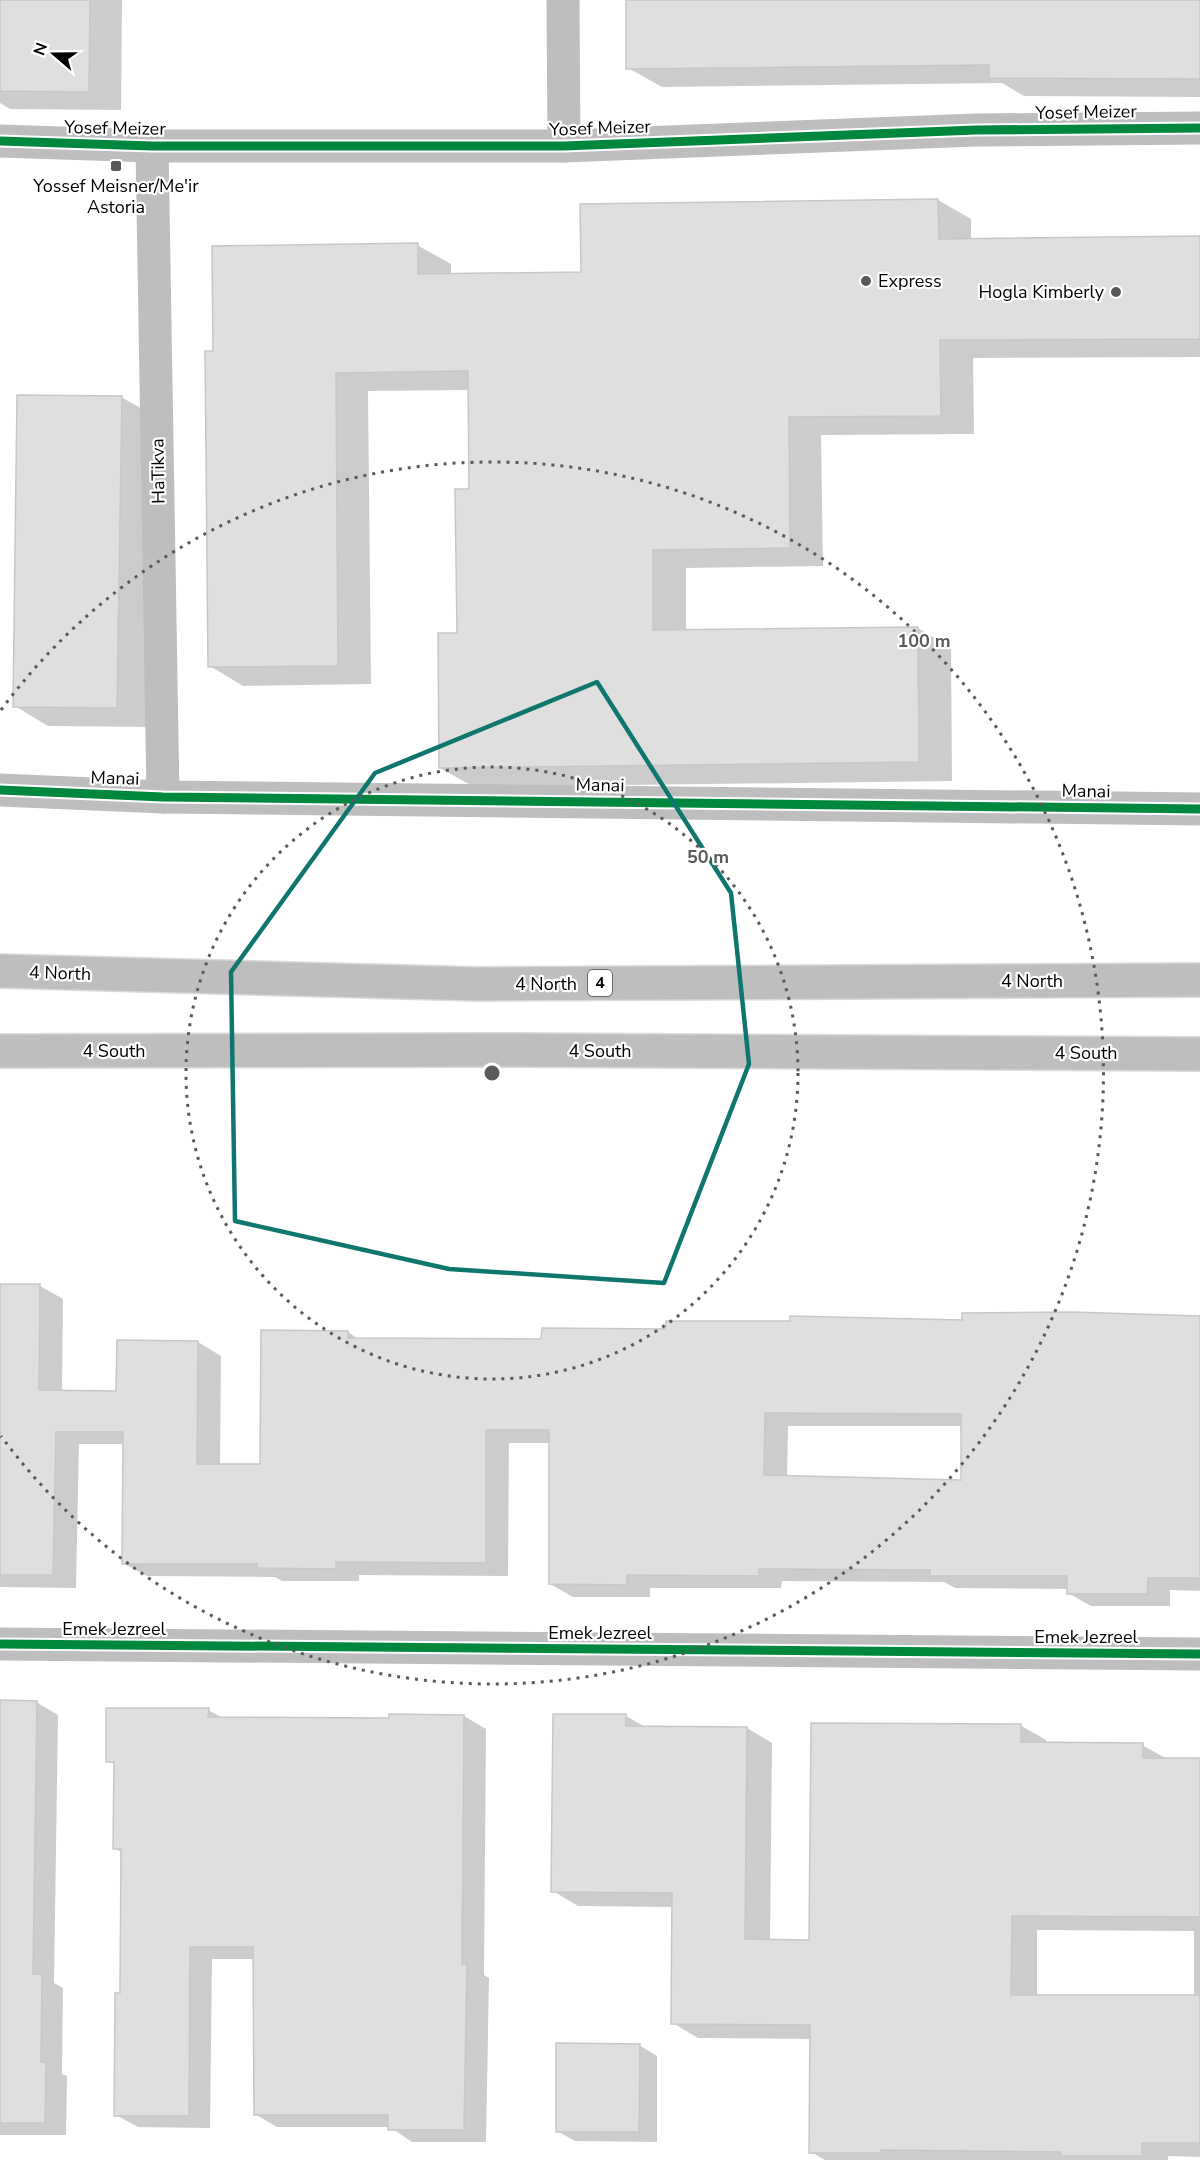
<svg xmlns="http://www.w3.org/2000/svg" width="1200" height="2160" viewBox="0 0 1200 2160" font-family="'Nunito Sans',sans-serif">
<style>
.shadow{fill:#0003;fill-rule:evenodd}
.building{fill:#dfdfdf;stroke:#c7c7c7;stroke-width:1.5;fill-rule:evenodd}
.lines{fill:none;stroke-linecap:round;stroke-linejoin:round}
.highway-casing{stroke:#dbdbdb;stroke-width:36}
.minor{stroke:#bebebe;stroke-width:33}
.highway{stroke:#bebebe;stroke-width:33}
.cycleway-casing{stroke:#fff;stroke-width:13}
.cycleway{stroke:#00873e;stroke-width:9}
.marked{fill:none;stroke:#0f766e;stroke-width:4.5;stroke-linejoin:round}
.ring{fill:none;stroke:#595959;stroke-width:3;stroke-dasharray:3 6}
.poi-dot{fill:#595959;stroke:#fff;stroke-width:2}
.labels{text-anchor:middle;dominant-baseline:central;stroke-width:4.5;stroke-linejoin:round;paint-order:stroke}
.shield{fill:#fff;stroke:#4c4c4c;stroke-width:1.5}
.shield-label{font-size:16px;font-weight:bold;fill:#000}
.street-label{font-size:18px;fill:#000;stroke:#fff}
.poi-label{font-size:18px;fill:#000;stroke:#fff}
.centre{fill:#595959;stroke:#fff;stroke-width:3}
.ring-label{font-size:18px;text-anchor:middle;font-weight:bold;fill:#595959;stroke:#fff;stroke-width:4.5;stroke-linejoin:round;paint-order:stroke}
</style>
<rect width="100%" height="100%" fill="#fff"/>
<!-- shadow -->
<g class="shadow">
<path d="M 0,0 L 122,0 L 121,110 L 10,109 L 0,103 Z"/>
<path d="M 627,0 L 1200,0 L 1200,97 L 1024,96 L 1002,83 L 662,87 L 628,68 Z"/>
<path d="M 938,200 L 971,219 L 971,240 L 1200,237 L 1200,357 L 973,358 L 974,434 L 821,435 L 823,566 L 686,568 L 686,631 L 918,628 L 951,648 L 952,781 L 474,787 L 440,768 L 458,634 L 471,491 L 470,390 L 368,391 L 371,684 L 243,686 L 210,666 L 214,353 L 417,245 L 451,264 L 451,275 L 583,274 Z"/>
<path d="M 121,397 L 155,416 L 151,727 L 48,726 L 15,706 Z"/>
<path d="M 0,1286 L 40,1286 L 63,1299 L 62,1392 L 118,1392 L 198,1342 L 221,1356 L 220,1466 L 262,1466 L 348,1332 L 360,1340 L 543,1340 L 667,1330 L 1200,1318 L 1200,1591 L 1170,1590 L 1170,1606 L 1091,1606 L 1068,1593 L 1068,1589 L 955,1588 L 944,1582 L 782,1581 L 781,1588 L 650,1588 L 650,1597 L 573,1597 L 550,1584 L 551,1443 L 509,1443 L 508,1576 L 359,1575 L 359,1581 L 282,1581 L 275,1577 L 147,1576 L 123,1563 L 124,1444 L 79,1444 L 76,1588 L 0,1587 ZM 788,1426 L 963,1426 L 963,1481 L 787,1477 Z"/>
<path d="M 0,1702 L 36,1702 L 58,1715 L 54,1983 L 63,1988 L 62,2074 L 67,2076 L 66,2135 L 0,2135 Z"/>
<path d="M 208,1710 L 223,1718 L 390,1720 L 390,1716 L 464,1716 L 486,1729 L 484,1975 L 489,1978 L 486,2142 L 412,2142 L 390,2127 L 277,2127 L 255,2114 L 254,1959 L 212,1959 L 210,2128 L 138,2127 L 116,2115 L 121,1994 L 123,1853 L 114,1848 L 116,1765 L 108,1761 Z"/>
<path d="M 626,1716 L 647,1728 L 747,1728 L 772,1743 L 770,1941 L 810,1941 L 1020,1725 L 1046,1740 L 1046,1744 L 1142,1745 L 1167,1759 L 1200,1759 L 1200,2157 L 1168,2156 L 1168,2160 L 825,2160 L 811,2152 L 811,2039 L 698,2038 L 673,2023 L 674,1907 L 578,1906 L 553,1891 ZM 1037,1930 L 1194,1931 L 1194,1996 L 1037,1996 Z"/>
<path d="M 639,2045 L 657,2056 L 657,2142 L 575,2141 L 557,2131 Z"/>
</g>
<!-- building -->
<g class="building">
<path d="M 0,0 L 90,0 L 89,92 L 0,91 Z"/>
<path d="M 626,0 L 1200,0 L 1200,79 L 989,78 L 989,65 L 626,69 Z"/>
<path d="M 938,199 L 939,239 L 1200,236 L 1200,339 L 940,340 L 941,416 L 789,417 L 790,548 L 653,550 L 653,630 L 918,627 L 919,762 L 439,768 L 438,633 L 457,633 L 455,489 L 469,489 L 468,371 L 336,373 L 338,666 L 208,667 L 205,351 L 213,351 L 212,246 L 418,243 L 418,274 L 581,272 L 580,204 Z"/>
<path d="M 17,395 L 122,396 L 117,708 L 13,707 Z"/>
<path d="M 0,1284 L 40,1284 L 39,1390 L 116,1391 L 117,1340 L 198,1341 L 197,1464 L 260,1464 L 261,1330 L 348,1331 L 348,1338 L 541,1339 L 542,1328 L 665,1329 L 666,1321 L 790,1321 L 790,1316 L 962,1320 L 962,1313 L 1072,1312 L 1200,1316 L 1200,1578 L 1148,1578 L 1147,1594 L 1067,1594 L 1067,1576 L 930,1576 L 930,1570 L 759,1569 L 759,1576 L 627,1575 L 627,1585 L 549,1584 L 549,1430 L 486,1430 L 486,1563 L 336,1562 L 336,1569 L 257,1568 L 257,1564 L 122,1564 L 123,1432 L 56,1432 L 53,1575 L 0,1575 ZM 765,1413 L 961,1414 L 961,1480 L 764,1475 Z"/>
<path d="M 0,1700 L 37,1701 L 33,1974 L 42,1974 L 41,2062 L 46,2062 L 45,2123 L 0,2123 Z"/>
<path d="M 106,1708 L 209,1708 L 208,1717 L 389,1718 L 389,1714 L 464,1715 L 462,1964 L 467,1964 L 464,2130 L 388,2130 L 388,2115 L 254,2115 L 253,1947 L 190,1947 L 189,2116 L 114,2116 L 115,1993 L 120,1993 L 121,1849 L 113,1849 L 114,1762 L 106,1762 Z"/>
<path d="M 553,1714 L 626,1714 L 626,1726 L 747,1727 L 745,1939 L 809,1940 L 811,1723 L 1021,1724 L 1021,1742 L 1143,1743 L 1143,1758 L 1200,1758 L 1200,1917 L 1012,1916 L 1011,1995 L 1200,1995 L 1200,2143 L 1142,2143 L 1142,2156 L 1061,2156 L 1061,2152 L 881,2150 L 881,2153 L 809,2153 L 810,2025 L 671,2024 L 672,1893 L 551,1892 Z"/>
<path d="M 556,2043 L 640,2044 L 639,2132 L 556,2132 Z"/>
</g>
<g class="lines">
<!-- highway casing -->
<g class="highway-casing">
<g id="highway">
<path d="M 0,971 L 479,984 L 1200,980"/>
<path d="M 0,1051 L 502,1050 L 1200,1054"/>
</g>
</g>
<!-- minor -->
<g class="minor">
<path d="M 563,0 L 564,146"/>
<path d="M 0,141 L 152,146 L 564,146 L 976,130 L 1200,128"/>
<path d="M 152,146 L 163,797"/>
<path d="M 0,790 L 163,797 L 1200,809"/>
<path d="M 0,1644 L 1200,1654"/>
</g>
<!-- highway -->
<use href="#highway" class="highway"/>
<!-- cycleway casing -->
<g class="cycleway-casing">
<g id="cycleway">
<path d="M 0,141 L 152,146 L 564,146 L 976,130 L 1200,128"/>
<path d="M 0,790 L 163,797 L 1200,809"/>
<path d="M 0,1644 L 1200,1654"/>
</g>
</g>
<!-- cycleway -->
<use href="#cycleway" class="cycleway"/>
</g>
<!-- marked area -->
<path class="marked" d="M 597,682 L 731,893 L 749,1064 L 664,1283 L 449,1269 L 235,1221 L 231,972 L 375,773 Z"/>
<!-- distance rings -->
<g class="ring">
<circle cx="492" cy="1073" r="306"/>
<path d="M1 710A611 611 0 1 1 1 1436"/>
</g>
<!-- markers -->
<g class="poi-dot">
<rect x="110" y="160" width="12" height="12" rx="3"/>
<circle cx="866" cy="281" r="6"/>
<circle cx="1116" cy="292" r="6"/>
</g>
<g class="labels">
<!-- shield labels -->
<rect class="shield" x="588" y="970" width="24" height="26" rx="4.5"/>
<g class="shield-label">
<text x="600" y="983">4</text>
</g>
<!-- street labels -->
<g class="street-label">
<text transform="translate(1086 112) rotate(-1)">Yosef Meizer</text>
<text transform="translate(115 128) rotate(1)">Yosef Meizer</text>
<text transform="translate(600 128) rotate(-2)">Yosef Meizer</text>
<text transform="translate(158 471) rotate(-91)">HaTikva</text>
<text transform="translate(115 778) rotate(2)">Manai</text>
<text transform="translate(600 785) rotate(1)">Manai</text>
<text transform="translate(1086 791) rotate(1)">Manai</text>
<text transform="translate(60 973) rotate(2)">4 North</text>
<text x="1032" y="981">4 North</text>
<text x="546" y="984">4 North</text>
<text x="114" y="1051">4 South</text>
<text x="600" y="1051">4 South</text>
<text x="1086" y="1053">4 South</text>
<text x="114" y="1629">Emek Jezreel</text>
<text x="600" y="1633">Emek Jezreel</text>
<text x="1086" y="1637">Emek Jezreel</text>
</g>
<!-- poi labels -->
<g class="poi-label">
<text x="116" y="186">Yossef Meisner/Me'ir<tspan x="116" dy="21">Astoria</tspan></text>
<text x="878" y="281" text-anchor="start">Express</text>
<text x="1104" y="292" text-anchor="end">Hogla Kimberly</text>
</g>
</g>
<circle cx="492" cy="1073" r="9" class="centre"/>
<g class="ring-label">
<text x="924" y="647">100 m</text>
<text x="708" y="863">50 m</text>
</g>
<!-- north arrow -->
<g transform="translate(54 54) rotate(290)" stroke="#ffffff" stroke-width="4.5" paint-order="stroke">
<path d="M0-4.5L10 22L0 15L-10 22Z" fill="#000000"/>
<text y="-9" font-size="16" font-weight="bold" text-anchor="middle" fill="#000000">N</text>
</g>
</svg>
